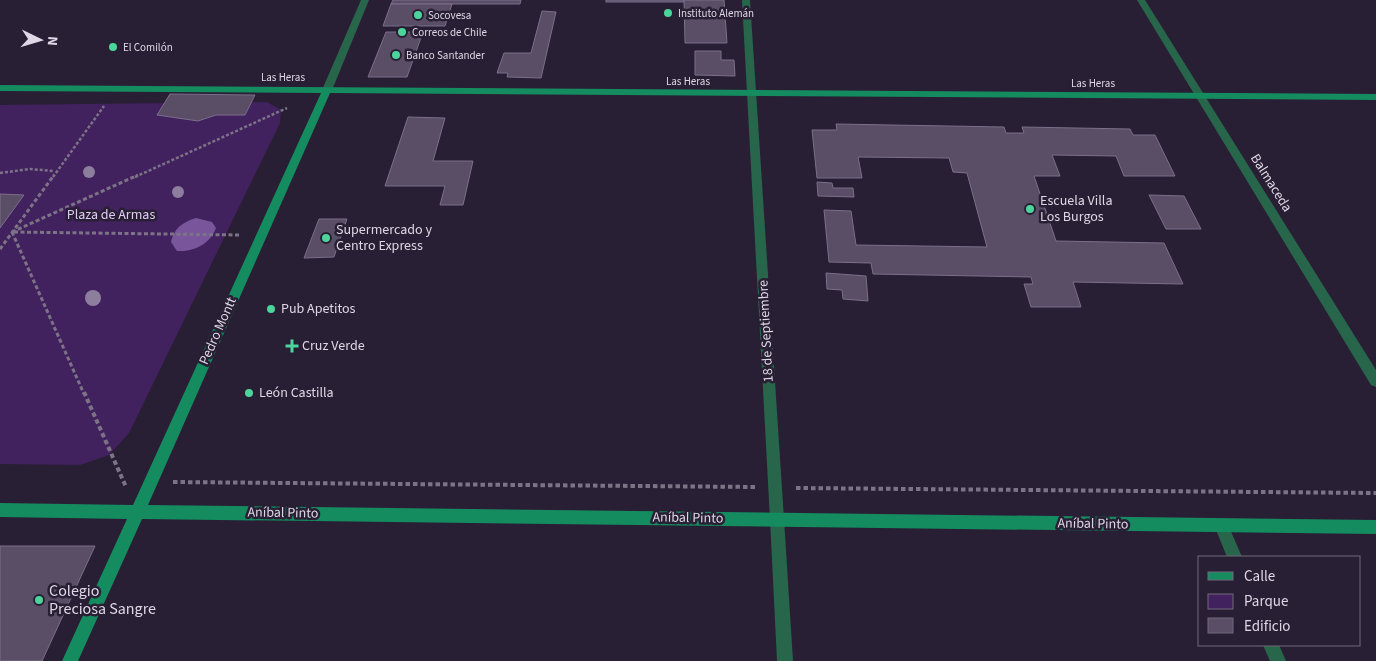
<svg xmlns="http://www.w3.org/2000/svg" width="1376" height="661" viewBox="0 0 1376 661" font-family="'Source Sans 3',sans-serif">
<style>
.green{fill:#42215f}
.water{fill:#79569c}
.building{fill:#594e66;stroke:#7b6f89}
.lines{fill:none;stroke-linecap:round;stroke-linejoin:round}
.path-far2{stroke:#7c7486;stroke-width:2.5;stroke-dasharray:3 2;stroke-linecap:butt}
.path-far1{stroke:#7c7486;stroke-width:3;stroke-dasharray:4 2.5;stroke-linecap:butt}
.path{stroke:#7c7486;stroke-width:4;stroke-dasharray:4.5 3;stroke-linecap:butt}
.minor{fill:#28664b;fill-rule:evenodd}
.tertiary{fill:#28664b;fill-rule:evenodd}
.secondary{fill:#158b60;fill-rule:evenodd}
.tree{fill:#8d7e9e}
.poi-dot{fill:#4bd49b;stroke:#291f34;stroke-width:2}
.labels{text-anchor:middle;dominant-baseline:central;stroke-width:5;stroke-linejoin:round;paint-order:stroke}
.far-poi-label{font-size:11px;fill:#ded8e6;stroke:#291f34;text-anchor:start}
.far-street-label{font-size:11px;fill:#ded8e6;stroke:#291f34}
.street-label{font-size:14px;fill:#ded8e6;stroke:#291f34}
.poi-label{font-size:14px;fill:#ded8e6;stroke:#291f34;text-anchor:start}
.park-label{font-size:14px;fill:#deccf4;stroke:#291f34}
.near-poi-label{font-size:16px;fill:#ded8e6;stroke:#291f34;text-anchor:start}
</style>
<rect width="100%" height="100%" fill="#291f34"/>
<!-- green -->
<path class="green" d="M 267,102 L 281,110 L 280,123 L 129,433 L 109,455 L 80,465 L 0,464 L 0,105 Z"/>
<!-- water -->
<path class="water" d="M 196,218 L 212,222 L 216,228 C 210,244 194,252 177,251 L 171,242 C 174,228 183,222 196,218 Z"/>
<!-- building -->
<g class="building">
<path d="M 393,0 L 521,0 L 520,4 L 391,4 Z"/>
<rect x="606" y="0" width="78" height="2"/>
<path d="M 684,0 L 724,0 L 727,43 L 685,43 Z"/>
<path d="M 391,4 L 452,4 L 445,26 L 383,26 Z"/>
<path d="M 542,11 L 556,12 L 541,78 L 507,77 L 508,73 L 497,73 L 504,53 L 531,53 Z"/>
<path d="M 386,32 L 423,32 L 407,77 L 368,77 Z"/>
<path d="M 695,51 L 721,51 L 721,60 L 734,60 L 735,76 L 695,75 Z"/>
<path d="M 170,94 L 255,95 L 245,115 L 216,115 L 198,121 L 157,115 Z"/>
<path d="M 408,117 L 445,118 L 433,161 L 473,161 L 463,205 L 440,205 L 445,186 L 385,186 Z"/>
<path d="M 836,124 L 1004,127 L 1006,133 L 1024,133 L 1022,127 L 1130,129 L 1133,135 L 1155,135 L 1175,176 L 1124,176 L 1116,156 L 1052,155 L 1060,176 L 1034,176 L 1056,241 L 1164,243 L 1183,284 L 1073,282 L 1081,307 L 1031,307 L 1024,284 L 1033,284 L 1031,277 L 873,274 L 871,263 L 829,262 L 824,210 L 851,211 L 856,245 L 987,247 L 967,173 L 953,172 L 949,158 L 858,157 L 862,178 L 817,178 L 812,130 L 837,130 Z"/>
<path d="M 817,182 L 832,183 L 833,188 L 853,188 L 854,197 L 818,196 Z"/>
<path d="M 0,194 L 24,195 L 0,228 Z"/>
<path d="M 1149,195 L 1184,196 L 1201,229 L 1166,229 Z"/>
<path d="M 319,219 L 347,219 L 334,257 L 304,258 Z"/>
<path d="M 826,273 L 866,276 L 868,301 L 843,299 L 842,290 L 827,289 Z"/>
<path d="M 0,546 L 95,546 L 42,661 L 0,661 Z"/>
</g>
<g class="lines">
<!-- path-far2 -->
<g class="path-far2">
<path d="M 0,173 L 30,169 L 54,171"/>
<path d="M 53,177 L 104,106"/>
<path d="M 135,177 L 287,108"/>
</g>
<!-- path-far1 -->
<g class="path-far1">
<path d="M 12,232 L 138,175"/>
<path d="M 12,232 L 84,394"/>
<path d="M 14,232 L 241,235"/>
<path d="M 0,249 L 54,175"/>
</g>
<!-- path -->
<g class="path">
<path d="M 84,392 L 126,487"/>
<path d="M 173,482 L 755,487"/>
<path d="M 796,488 L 1376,493"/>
</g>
<!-- minor -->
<g class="minor">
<path d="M 1137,0 L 1145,0 L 1376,370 L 1376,387 L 1371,385 Z"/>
<path d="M 777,512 L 782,514 L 784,519 L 793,661 L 777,661 L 770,519 L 772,514 Z"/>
<path d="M 1221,518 L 1226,520 L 1242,557 L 1227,557 L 1214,525 L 1216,520 Z"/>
<path d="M 1263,645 L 1279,645 L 1286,661 L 1270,661 Z"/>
</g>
<!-- tertiary -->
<g class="tertiary">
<path d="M 361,0 L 369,0 L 332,90 L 327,93 L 324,92 L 322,90 Z"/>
<path d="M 742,0 L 750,0 L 784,519 L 782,524 L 777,526 L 772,524 L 770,519 Z"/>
</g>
<!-- secondary -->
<path class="secondary" d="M 0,85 L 1376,94 L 1376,100 L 330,93 L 148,505 L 1376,520 L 1376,534 L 142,519 L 78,661 L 62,661 L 127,519 L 0,517 L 0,503 L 133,505 L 321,93 L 0,91 Z"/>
</g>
<!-- trees -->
<g class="tree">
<circle cx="89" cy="172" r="6"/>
<circle cx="178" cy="192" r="6"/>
<circle cx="93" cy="298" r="8"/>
</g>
<!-- markers -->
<g class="poi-dot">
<circle cx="668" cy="13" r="5"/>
<circle cx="418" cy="15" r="5"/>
<circle cx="402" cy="32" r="5"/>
<circle cx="113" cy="47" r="5"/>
<circle cx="396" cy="55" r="5"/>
<circle cx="1030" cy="209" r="5"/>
<circle cx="326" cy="238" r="5"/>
<circle cx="271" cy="309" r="5"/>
<path d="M289.5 338.5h5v5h5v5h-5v5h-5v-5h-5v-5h5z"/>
<circle cx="249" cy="393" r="5"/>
<circle cx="39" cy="600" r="5"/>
</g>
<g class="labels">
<!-- far-poi labels -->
<g class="far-poi-label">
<text x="678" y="13">Instituto Alemán</text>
<text x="428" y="15">Socovesa</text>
<text x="412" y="32">Correos de Chile</text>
<text x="123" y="47">El Comilón</text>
<text x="406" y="55">Banco Santander</text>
</g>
<!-- far-street labels -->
<g class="far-street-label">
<text x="283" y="77">Las Heras</text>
<text x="688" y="81">Las Heras</text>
<text x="1093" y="83">Las Heras</text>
</g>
<!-- street labels -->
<g class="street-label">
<text transform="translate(1271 183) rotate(58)">Balmaceda</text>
<text transform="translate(218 331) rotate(-66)">Pedro Montt</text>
<text transform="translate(766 331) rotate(-93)">18 de Septiembre</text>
<text transform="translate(283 513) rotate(1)">Aníbal Pinto</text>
<text transform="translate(688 518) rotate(1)">Aníbal Pinto</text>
<text transform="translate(1093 524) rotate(1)">Aníbal Pinto</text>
</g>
<!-- poi labels -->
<g class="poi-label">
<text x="1040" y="201">Escuela Villa<tspan x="1040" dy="16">Los Burgos</tspan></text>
<text x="336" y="230">Supermercado y<tspan x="336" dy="16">Centro Express</tspan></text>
<text x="281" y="309">Pub Apetitos</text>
<text x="302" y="346">Cruz Verde</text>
<text x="259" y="393">León Castilla</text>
</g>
<!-- park labels -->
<g class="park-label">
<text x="111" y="215">Plaza de Armas</text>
</g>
<!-- near-poi labels -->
<g class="near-poi-label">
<text x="49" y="591">Colegio<tspan x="49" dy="18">Preciosa Sangre</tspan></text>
</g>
</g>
<!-- legend -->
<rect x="1198" y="556" width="162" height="90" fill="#291f34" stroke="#71697b"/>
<rect x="1208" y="572" width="25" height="8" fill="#158b60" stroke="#71697b"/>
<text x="1244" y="581" font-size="15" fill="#ded8e6">Calle</text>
<rect x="1208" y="594" width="25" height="15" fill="#42215f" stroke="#71697b"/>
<text x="1244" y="606" font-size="15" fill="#ded8e6">Parque</text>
<rect x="1208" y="618" width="25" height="15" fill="#594e66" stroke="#71697b"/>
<text x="1244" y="631" font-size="15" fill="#ded8e6">Edificio</text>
<!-- north arrow -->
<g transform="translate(40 40) rotate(95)" stroke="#291f34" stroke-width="4" paint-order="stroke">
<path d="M0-4L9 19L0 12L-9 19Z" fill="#ded8e6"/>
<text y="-8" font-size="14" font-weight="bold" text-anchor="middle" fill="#ded8e6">N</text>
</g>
</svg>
